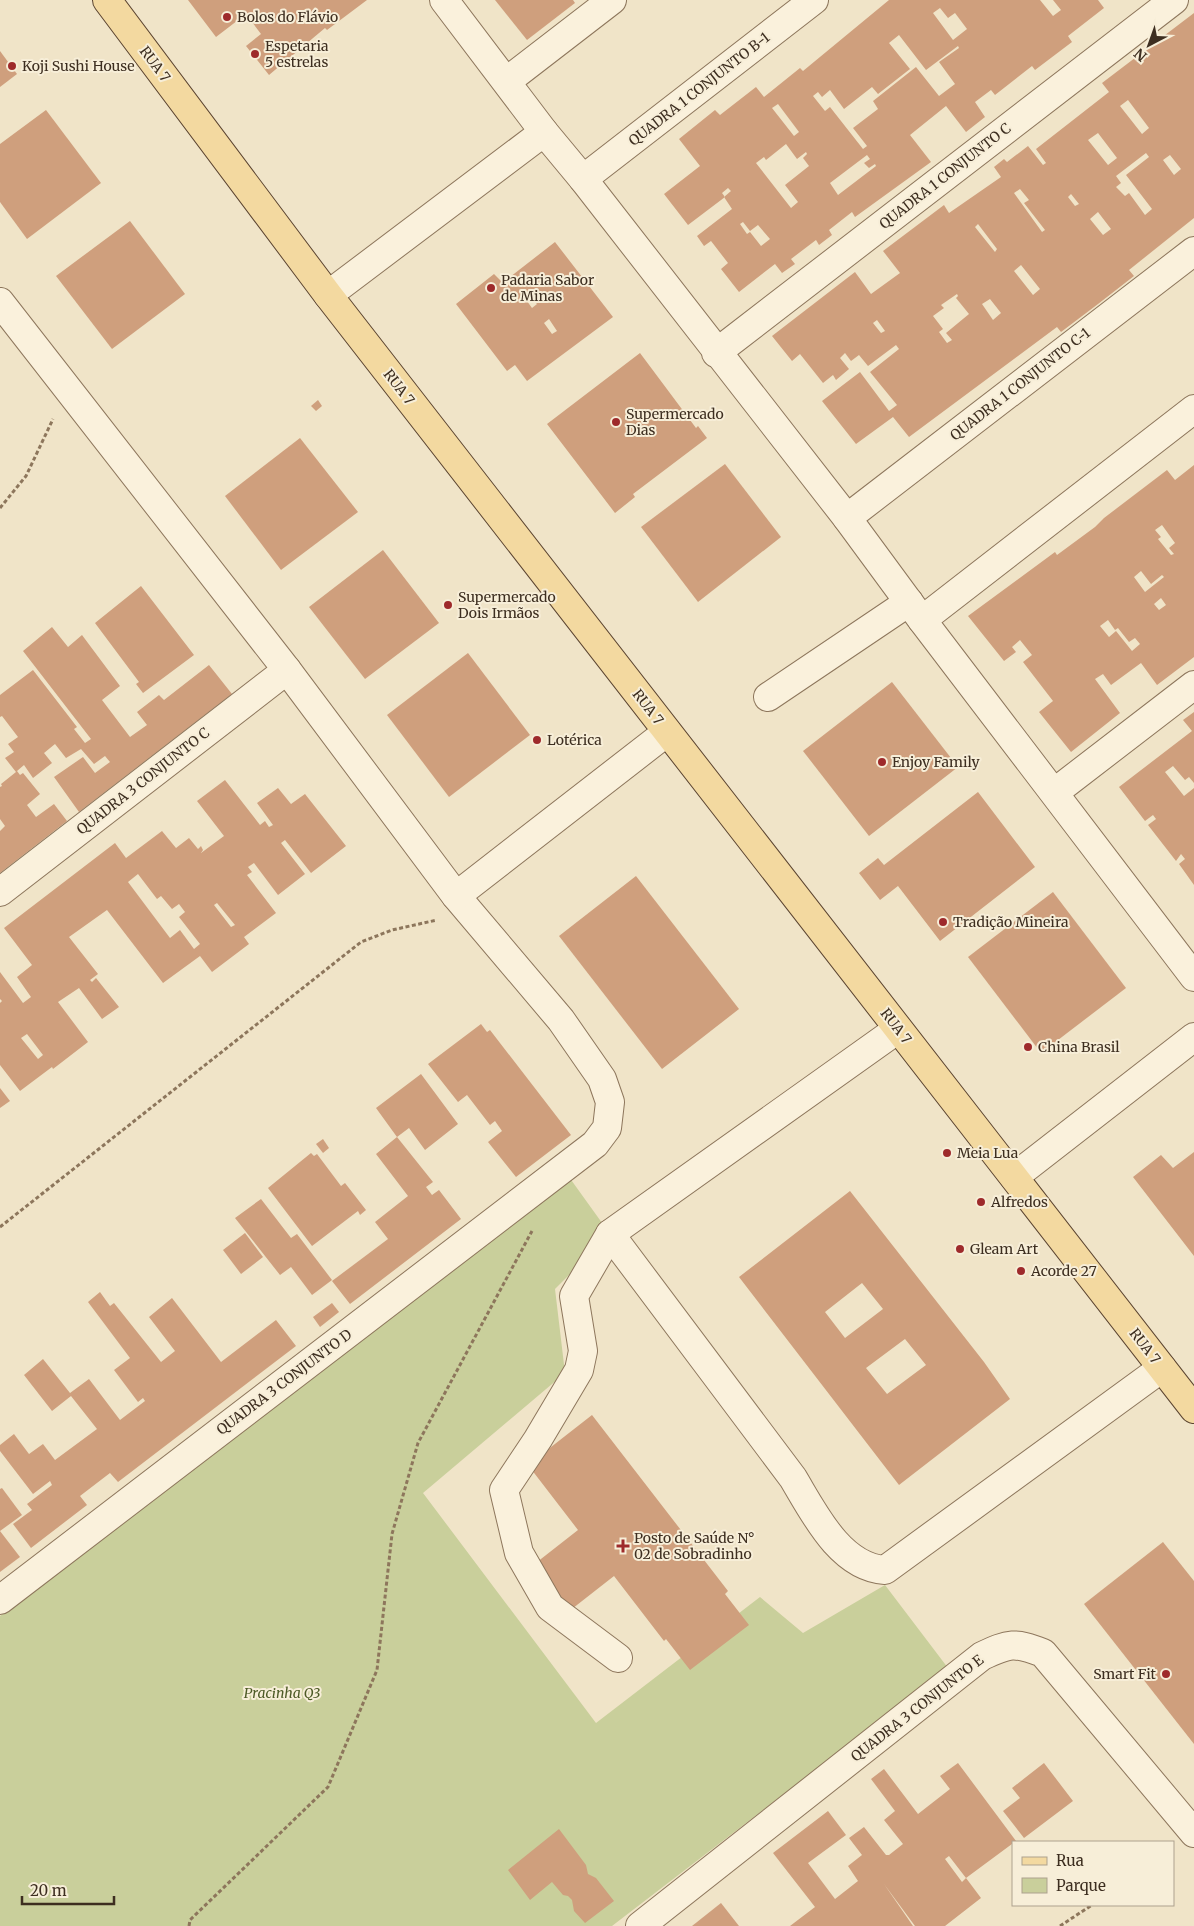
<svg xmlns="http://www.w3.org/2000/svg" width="1194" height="1926" viewBox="0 0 1194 1926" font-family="Merriweather,serif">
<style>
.green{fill:#c9cf9b}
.building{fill:#cf9f7d;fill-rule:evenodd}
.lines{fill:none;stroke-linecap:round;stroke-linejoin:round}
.minor-casing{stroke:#8d765c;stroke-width:30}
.major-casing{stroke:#5b4430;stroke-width:30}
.path{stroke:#8d765c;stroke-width:3;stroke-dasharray:4 2.5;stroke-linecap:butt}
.minor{stroke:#faf1dc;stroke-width:28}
.major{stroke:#f3d9a0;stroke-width:28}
.poi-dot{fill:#9e2a2b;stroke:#f7eed8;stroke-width:2}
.labels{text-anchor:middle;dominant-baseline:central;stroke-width:4;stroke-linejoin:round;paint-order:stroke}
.poi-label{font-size:14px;fill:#3d2e20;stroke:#f7eed8;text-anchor:start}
.street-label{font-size:14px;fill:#3d2e20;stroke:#f7eed8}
.park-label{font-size:14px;font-style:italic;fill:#4d5a26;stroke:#f7eed8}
</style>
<rect width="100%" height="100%" fill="#f0e4c8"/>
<!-- green -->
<path class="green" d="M 569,1177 L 610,1234 L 555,1289 L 565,1373 L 423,1493 L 596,1723 L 760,1597 L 803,1633 L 885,1585 L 948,1668 L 612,1926 L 0,1926 L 0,1616 Z"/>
<!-- building -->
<g class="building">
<path d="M 188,0 L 367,0 L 327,30 L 325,28 L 269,75 L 246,46 L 261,34 L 246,14 L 216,37 Z"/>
<path d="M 495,0 L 573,0 L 575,3 L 527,40 Z"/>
<path d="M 889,0 L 1040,0 L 1053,16 L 1061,10 L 1053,0 L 1098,0 L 1104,8 L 1068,36 L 1072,42 L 1035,70 L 1032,66 L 995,95 L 991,90 L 975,102 L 985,117 L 966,132 L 946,106 L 910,135 L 931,162 L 855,217 L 852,212 L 829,230 L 832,235 L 819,245 L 816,240 L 791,259 L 795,264 L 782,273 L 775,264 L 739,292 L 721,269 L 728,263 L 711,241 L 704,246 L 697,236 L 732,209 L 724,197 L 731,191 L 728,188 L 722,193 L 725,197 L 688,225 L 664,194 L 700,166 L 679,139 L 715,110 L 720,115 L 756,87 L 764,97 L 800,68 L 803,71 ZM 940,8 L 948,18 L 955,13 L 967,29 L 953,40 L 933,13 ZM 899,35 L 926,70 L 958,46 L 959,48 L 939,62 L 955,84 L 939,96 L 916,67 L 873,101 L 878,109 L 853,128 L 867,146 L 863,149 L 830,107 L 825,111 L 813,96 L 818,92 L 822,97 L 830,90 L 844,109 L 872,87 L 878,94 L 910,69 L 889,43 ZM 778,104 L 799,132 L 794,136 L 772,108 ZM 786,144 L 797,159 L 806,152 L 807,154 L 803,158 L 809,166 L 785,185 L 798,202 L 791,208 L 756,163 L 764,157 L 766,160 ZM 867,155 L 870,159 L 864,163 L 869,168 L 875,164 L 876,166 L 838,195 L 830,183 ZM 743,222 L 750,231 L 758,225 L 770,239 L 761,246 L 750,232 L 747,234 L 740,224 Z"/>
<path d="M 1194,13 L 1194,218 L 1129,270 L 1134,276 L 1098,304 L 1061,332 L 1057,327 L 909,437 L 893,417 L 856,444 L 822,401 L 860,372 L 889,411 L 897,405 L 870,372 L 899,349 L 896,345 L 868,366 L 859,355 L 851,361 L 845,353 L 840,358 L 849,369 L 836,380 L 833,375 L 823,383 L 800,354 L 792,361 L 772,336 L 855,272 L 871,294 L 900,273 L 883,251 L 944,205 L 949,213 L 1001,177 L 994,167 L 1004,159 L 1007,162 L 1028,146 L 1043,165 L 1046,163 L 1036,149 L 1109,92 L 1102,83 ZM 1128,100 L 1149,128 L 1142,134 L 1120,106 ZM 1098,133 L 1117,158 L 1108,165 L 1088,140 ZM 1146,153 L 1149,157 L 1126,175 L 1152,209 L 1145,215 L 1129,193 L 1125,196 L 1116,187 L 1121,183 L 1116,176 ZM 1170,155 L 1181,169 L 1174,175 L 1163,160 ZM 1020,189 L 1029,200 L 1024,203 L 1045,230 L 1042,232 L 1014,193 ZM 1071,194 L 1079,204 L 1075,206 L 1068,197 ZM 1098,212 L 1111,229 L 1103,235 L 1090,219 ZM 978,224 L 997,249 L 995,252 L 975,227 ZM 1021,265 L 1040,289 L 1033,295 L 1014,271 ZM 957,294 L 958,296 L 956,298 L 969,314 L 946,333 L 952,340 L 947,343 L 939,332 L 943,329 L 933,316 L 944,308 L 941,305 ZM 990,299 L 1001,313 L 993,320 L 982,304 ZM 877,320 L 885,331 L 881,333 L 873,323 Z"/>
<path d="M 0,51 L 17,74 L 0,87 Z"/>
<path d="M 46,110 L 101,183 L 27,239 L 0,202 L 0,144 Z"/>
<path d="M 130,221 L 185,294 L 112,349 L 56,276 Z"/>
<path d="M 555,242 L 613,317 L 527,381 L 515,365 L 507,371 L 456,304 L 494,274 L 502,282 L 509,276 L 510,277 ZM 528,294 L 537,304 L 532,308 L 524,297 ZM 549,319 L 557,331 L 552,334 L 544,323 Z"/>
<path d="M 640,353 L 696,428 L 698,426 L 707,438 L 633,494 L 635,497 L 615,513 L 547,424 Z"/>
<path d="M 318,400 L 322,406 L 316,411 L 311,406 Z"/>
<path d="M 300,438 L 358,512 L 281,570 L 225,496 Z"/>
<path d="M 725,464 L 781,537 L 698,602 L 641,527 Z"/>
<path d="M 1194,465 L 1194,657 L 1157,685 L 1141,663 L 1111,685 L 1103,674 L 1095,679 L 1120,713 L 1071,752 L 1039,712 L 1053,701 L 1023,662 L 1032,655 L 1020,640 L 1012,647 L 1016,652 L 1004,661 L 968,616 L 1055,552 L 1057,555 L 1095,527 L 1104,518 L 1167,470 L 1175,480 ZM 1162,525 L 1175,543 L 1169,548 L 1174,554 L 1171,555 L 1158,539 L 1161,537 L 1155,530 ZM 1141,571 L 1151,584 L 1162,575 L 1164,577 L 1145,592 L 1134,577 ZM 1161,598 L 1166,605 L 1159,610 L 1154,604 ZM 1108,620 L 1115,630 L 1118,628 L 1129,642 L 1135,638 L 1140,644 L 1132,651 L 1116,631 L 1109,637 L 1100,626 Z"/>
<path d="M 383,550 L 439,623 L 365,679 L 309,607 Z"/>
<path d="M 141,586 L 194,655 L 143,693 L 136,684 L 139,682 L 95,623 Z"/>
<path d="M 52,627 L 68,647 L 82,635 L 120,686 L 102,700 L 130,737 L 147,725 L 137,712 L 159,695 L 164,700 L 209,665 L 232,694 L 79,812 L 54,777 L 83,757 L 95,773 L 110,762 L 105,756 L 94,764 L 81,749 L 66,758 L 55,744 L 44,753 L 52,763 L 33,778 L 24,765 L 17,771 L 20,775 L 23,773 L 40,794 L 27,805 L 36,817 L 54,804 L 67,821 L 0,873 L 0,831 L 5,826 L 0,819 L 0,787 L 2,786 L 1,784 L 16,772 L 5,758 L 14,752 L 8,744 L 18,737 L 2,716 L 0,717 L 0,695 L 33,670 L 77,727 L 74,729 L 85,743 L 91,739 L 23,651 Z"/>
<path d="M 468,653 L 530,735 L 449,797 L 387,715 Z"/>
<path d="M 892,682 L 958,767 L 869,836 L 803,751 Z"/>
<path d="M 1194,712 L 1194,783 L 1189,777 L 1185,780 L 1173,766 L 1165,772 L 1184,796 L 1194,788 L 1194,885 L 1179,864 L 1185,859 L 1181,854 L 1176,861 L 1148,825 L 1156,819 L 1153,815 L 1145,821 L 1119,787 L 1192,731 L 1183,720 Z"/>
<path d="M 225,780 L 260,825 L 265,821 L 269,827 L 273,825 L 257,803 L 278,788 L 291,804 L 305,794 L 346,846 L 311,873 L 285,840 L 281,843 L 305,874 L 278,895 L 254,863 L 248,867 L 252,872 L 247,875 L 276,913 L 244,937 L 249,944 L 212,972 L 200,956 L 163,983 L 107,910 L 69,937 L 98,974 L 90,980 L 92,982 L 96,978 L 119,1007 L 102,1019 L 79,988 L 58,1002 L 88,1042 L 53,1069 L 52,1067 L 20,1091 L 0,1065 L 0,1003 L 2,1001 L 0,999 L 0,972 L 23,1003 L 31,997 L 17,977 L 32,965 L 4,928 L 115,843 L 126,858 L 162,831 L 176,848 L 189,838 L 198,849 L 201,846 L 203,850 L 201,853 L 224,836 L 197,801 ZM 138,874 L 157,899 L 161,896 L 172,909 L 179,904 L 185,912 L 179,917 L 200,944 L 194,949 L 180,930 L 170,938 L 128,882 ZM 217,903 L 235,925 L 231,927 L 214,905 ZM 27,1034 L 43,1055 L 38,1059 L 21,1038 Z"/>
<path d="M 978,792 L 1035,867 L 940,941 L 898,886 L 880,900 L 859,873 L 878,858 L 884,865 Z"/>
<path d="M 636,876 L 739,1009 L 662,1069 L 559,936 Z"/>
<path d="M 1053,892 L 1126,988 L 1041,1053 L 968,957 Z"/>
<path d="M 481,1024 L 487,1032 L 490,1030 L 571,1135 L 516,1177 L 488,1142 L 502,1131 L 495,1121 L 490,1125 L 467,1095 L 458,1102 L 428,1064 Z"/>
<path d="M 421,1074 L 458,1124 L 425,1150 L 409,1128 L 397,1137 L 376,1108 Z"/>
<path d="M 0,1088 L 10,1101 L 0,1108 Z"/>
<path d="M 397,1137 L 433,1182 L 426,1187 L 432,1195 L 439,1190 L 461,1219 L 350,1304 L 332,1281 L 388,1239 L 375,1222 L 408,1196 L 376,1154 Z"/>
<path d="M 323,1139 L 329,1148 L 323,1153 L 316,1144 Z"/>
<path d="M 1194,1152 L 1194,1256 L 1133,1177 L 1161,1155 L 1173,1168 Z"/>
<path d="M 311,1153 L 314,1156 L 317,1154 L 341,1186 L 345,1183 L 366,1210 L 360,1215 L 358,1211 L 312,1246 L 268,1188 Z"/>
<path d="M 850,1191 L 984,1362 L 1010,1399 L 899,1485 L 739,1277 ZM 862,1283 L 883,1309 L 845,1338 L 825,1312 ZM 905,1339 L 926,1365 L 887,1394 L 866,1368 Z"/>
<path d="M 261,1199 L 291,1238 L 297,1234 L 332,1280 L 312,1295 L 291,1267 L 280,1275 L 235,1218 Z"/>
<path d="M 245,1233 L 263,1257 L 241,1274 L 223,1250 Z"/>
<path d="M 100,1292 L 110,1306 L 114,1303 L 161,1362 L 175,1351 L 149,1317 L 172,1298 L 221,1362 L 276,1320 L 296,1346 L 118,1482 L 110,1473 L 80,1496 L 87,1505 L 31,1548 L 13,1524 L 32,1510 L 27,1504 L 52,1485 L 50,1481 L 33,1494 L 0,1451 L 0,1445 L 14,1434 L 29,1454 L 43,1444 L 55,1460 L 97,1429 L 71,1396 L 52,1411 L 24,1375 L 43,1359 L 70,1393 L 89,1379 L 120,1420 L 145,1401 L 143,1398 L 138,1402 L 114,1370 L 130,1358 L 88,1302 Z"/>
<path d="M 332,1303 L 339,1312 L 320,1327 L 313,1317 Z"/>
<path d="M 592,1415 L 728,1591 L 725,1594 L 749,1625 L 690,1670 L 666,1639 L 664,1641 L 614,1576 L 568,1612 L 532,1566 L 578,1530 L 528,1465 Z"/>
<path d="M 2,1488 L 22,1515 L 0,1531 L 0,1489 Z"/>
<path d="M 0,1531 L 20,1557 L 0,1572 Z"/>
<path d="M 1163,1542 L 1194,1581 L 1194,1744 L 1084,1604 Z"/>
<path d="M 958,1763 L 1016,1841 L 966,1878 L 981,1898 L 945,1926 L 915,1926 L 884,1884 L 913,1926 L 790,1926 L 815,1907 L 773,1853 L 828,1811 L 846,1835 L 808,1863 L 835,1899 L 858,1881 L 848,1866 L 862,1855 L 849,1838 L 864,1827 L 886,1855 L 889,1855 L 903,1844 L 884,1820 L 895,1811 L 871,1779 L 884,1769 L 918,1814 L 950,1789 L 940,1776 ZM 949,1856 L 966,1878 L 962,1882 L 945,1859 Z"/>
<path d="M 1044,1763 L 1073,1801 L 1024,1838 L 1003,1811 L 1020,1798 L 1012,1788 Z"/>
<path d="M 559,1829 L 586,1865 L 588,1874 L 596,1878 L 614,1901 L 585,1923 L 574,1911 L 572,1900 L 568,1896 L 563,1895 L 552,1882 L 530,1900 L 508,1870 Z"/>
<path d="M 721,1903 L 739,1926 L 692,1926 Z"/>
</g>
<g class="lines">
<!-- minor casing -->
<g class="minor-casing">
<g id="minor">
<path d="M 444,0 L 544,132 L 583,179 L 847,518 L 922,620 L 1194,977"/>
<path d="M 507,81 L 612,0"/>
<path d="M 583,179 L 814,0"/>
<path d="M 328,295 L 544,132"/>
<path d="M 0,302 L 287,670 L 456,896 L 561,1020 L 602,1079 L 610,1102 L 607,1128 L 595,1144 L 0,1600"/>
<path d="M 716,353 L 1174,0"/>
<path d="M 847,518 L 1194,251"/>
<path d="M 922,620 L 1194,409"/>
<path d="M 768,697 L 909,602"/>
<path d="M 1055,792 L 1194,685"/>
<path d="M 0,892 L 287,670"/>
<path d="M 456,896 L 667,732"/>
<path d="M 1014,1177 L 1194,1037"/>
<path d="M 610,1234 L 793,1478 C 814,1513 840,1567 885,1570 L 1162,1368"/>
<path d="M 618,1658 L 550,1607 L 519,1553 L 504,1490 L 538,1439 L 579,1370 L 583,1351 L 574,1296 L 610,1234 L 898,1029"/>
<path d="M 640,1926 L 982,1656 C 1010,1643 1014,1642 1043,1653 L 1194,1833"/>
</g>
</g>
<!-- major casing -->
<g class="major-casing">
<path id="major" d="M 107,0 L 328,295 L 1194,1409"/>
</g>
<!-- path -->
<g class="path">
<path d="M 0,508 L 26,476 L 53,419"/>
<path d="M 0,1227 L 361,942 L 392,930 L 437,920"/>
<path d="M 189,1926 L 190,1920 L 328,1787 L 377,1670 L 392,1534 L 418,1443 L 532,1231"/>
<path d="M 1060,1926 L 1092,1905"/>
</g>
<!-- minor -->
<use href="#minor" class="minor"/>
<!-- major -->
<use href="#major" class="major"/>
</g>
<!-- markers -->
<g class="poi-dot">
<circle cx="227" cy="17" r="5"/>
<circle cx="255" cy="54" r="5"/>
<circle cx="12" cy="66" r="5"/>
<circle cx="491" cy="288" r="5"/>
<circle cx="616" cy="422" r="5"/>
<circle cx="448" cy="605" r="5"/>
<circle cx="537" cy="740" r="5"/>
<circle cx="882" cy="762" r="5"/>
<circle cx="943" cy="922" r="5"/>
<circle cx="1028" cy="1047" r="5"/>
<circle cx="947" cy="1153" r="5"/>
<circle cx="981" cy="1202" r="5"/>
<circle cx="960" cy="1249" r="5"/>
<circle cx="1021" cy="1271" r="5"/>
<path d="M620.5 1538.5h5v5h5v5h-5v5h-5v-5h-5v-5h5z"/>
<circle cx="1166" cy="1674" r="5"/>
</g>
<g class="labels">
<!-- poi labels -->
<g class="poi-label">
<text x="237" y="17">Bolos do Flávio</text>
<text x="265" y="46">Espetaria<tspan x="265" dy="16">5 estrelas</tspan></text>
<text x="22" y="66">Koji Sushi House</text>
<text x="501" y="280">Padaria Sabor<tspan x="501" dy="16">de Minas</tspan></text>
<text x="626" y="414">Supermercado<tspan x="626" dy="16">Dias</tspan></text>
<text x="458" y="597">Supermercado<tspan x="458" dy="16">Dois Irmãos</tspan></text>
<text x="547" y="740">Lotérica</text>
<text x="892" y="762">Enjoy Family</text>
<text x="953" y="922">Tradição Mineira</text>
<text x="1038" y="1047">China Brasil</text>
<text x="957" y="1153">Meia Lua</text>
<text x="991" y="1202">Alfredos</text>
<text x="970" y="1249">Gleam Art</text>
<text x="1031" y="1271">Acorde 27</text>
<text x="634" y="1538">Posto de Saúde N°<tspan x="634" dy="16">02 de Sobradinho</tspan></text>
<text x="1156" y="1674" text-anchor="end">Smart Fit</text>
</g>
<!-- street labels -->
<g class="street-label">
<text transform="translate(155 64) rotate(53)">RUA 7</text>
<text transform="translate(699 89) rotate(-38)">QUADRA 1 CONJUNTO B-1</text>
<text transform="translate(945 176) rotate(-38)">QUADRA 1 CONJUNTO C</text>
<text transform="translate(1020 384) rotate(-38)">QUADRA 1 CONJUNTO C-1</text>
<text transform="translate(399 387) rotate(52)">RUA 7</text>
<text transform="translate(648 707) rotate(52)">RUA 7</text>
<text transform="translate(143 781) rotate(-38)">QUADRA 3 CONJUNTO C</text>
<text transform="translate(896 1026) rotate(52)">RUA 7</text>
<text transform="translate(1145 1346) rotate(52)">RUA 7</text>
<text transform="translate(284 1382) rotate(-37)">QUADRA 3 CONJUNTO D</text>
<text transform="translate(917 1708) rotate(-38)">QUADRA 3 CONJUNTO E</text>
</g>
<!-- park labels -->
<g class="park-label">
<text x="282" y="1693">Pracinha Q3</text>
</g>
</g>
<!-- legend -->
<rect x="1012" y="1841" width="162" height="65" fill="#f7eed8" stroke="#ada18e"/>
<rect x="1022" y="1857" width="25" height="8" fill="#f3d9a0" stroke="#ada18e"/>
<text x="1056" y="1866" font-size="15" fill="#3d2e20">Rua</text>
<rect x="1022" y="1878" width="25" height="15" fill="#c9cf9b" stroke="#ada18e"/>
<text x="1056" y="1891" font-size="15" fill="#3d2e20">Parque</text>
<!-- north arrow -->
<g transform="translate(1149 45) rotate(221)" stroke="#f7eed8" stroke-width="4" paint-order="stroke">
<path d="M0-4L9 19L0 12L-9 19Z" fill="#3d2e20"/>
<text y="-8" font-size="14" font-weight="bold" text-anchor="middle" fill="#3d2e20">N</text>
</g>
<!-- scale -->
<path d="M22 1896v8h92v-8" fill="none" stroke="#3d2e20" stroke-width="2.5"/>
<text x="30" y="1896" font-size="15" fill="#3d2e20" stroke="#f7eed8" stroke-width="4" paint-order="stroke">20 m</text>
</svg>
